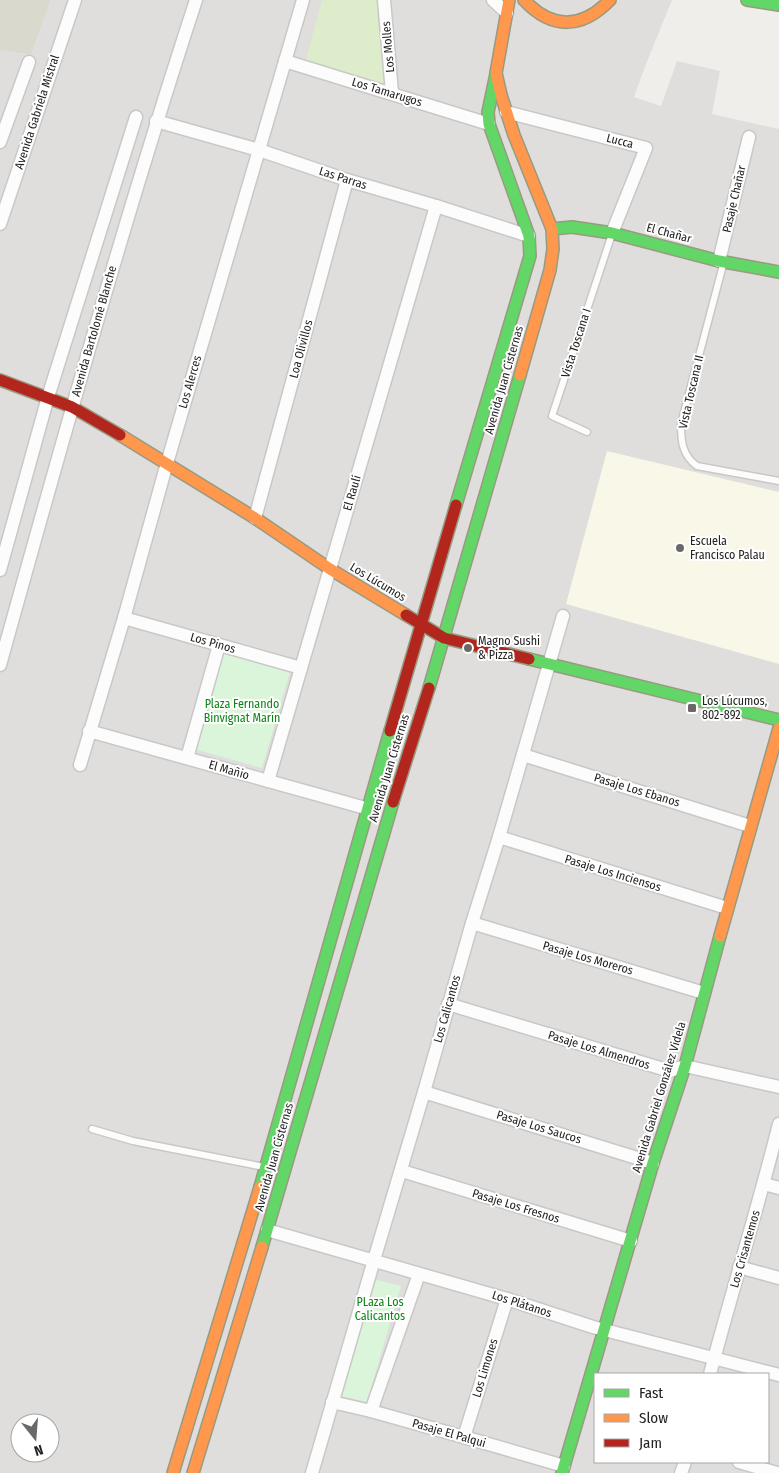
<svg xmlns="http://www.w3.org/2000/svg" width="779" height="1473" viewBox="0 0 779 1473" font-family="'Fira Sans Condensed',sans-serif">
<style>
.residential{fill:#dfdedc;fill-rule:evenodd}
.education{fill:#f8f7e8}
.construction{fill:#d9d9cd}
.grass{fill:#ddeccb}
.park{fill:#daf5da}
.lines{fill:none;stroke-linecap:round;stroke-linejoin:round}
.lane-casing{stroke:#c9c8c7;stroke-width:9}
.street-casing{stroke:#c9c8c7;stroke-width:15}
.fast-casing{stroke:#999a82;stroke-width:14}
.slow-casing{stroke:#999a82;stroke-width:14}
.jam-casing{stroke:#999a82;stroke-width:14}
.lane{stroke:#fdfcfc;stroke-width:6}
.street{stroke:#fdfcfc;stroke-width:12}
.fast{stroke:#63d668;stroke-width:11}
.slow{stroke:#ff974d;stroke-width:11}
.jam{stroke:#b3261e;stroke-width:11}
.poi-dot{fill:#6a6968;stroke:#fff;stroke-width:2}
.labels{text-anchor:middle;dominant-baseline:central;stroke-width:4;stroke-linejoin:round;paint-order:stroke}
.street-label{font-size:12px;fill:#222;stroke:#fff}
.poi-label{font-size:12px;fill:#222;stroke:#fff;text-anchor:start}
.park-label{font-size:12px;fill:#0c8416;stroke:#fff}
</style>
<rect width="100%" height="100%" fill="#f0eeeb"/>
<!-- residential -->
<path class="residential" d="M 51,0 L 672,0 L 646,64 L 634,97 L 661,106 L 677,61 L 720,71 L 712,114 L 779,129 L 779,1473 L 0,1473 L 0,50 L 31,55 ZM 595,1374 L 768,1374 L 768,1462 L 595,1462 ZM 20,1423 L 50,1423 L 50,1453 L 20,1453 Z"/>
<!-- education -->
<path class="education" d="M 607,451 L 779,492 L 779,664 L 566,604 Z"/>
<!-- construction -->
<path class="construction" d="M 0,0 L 51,0 L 31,55 L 0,50 Z"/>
<!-- grass -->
<path class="grass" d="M 322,0 L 386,0 L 390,85 L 305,63 Z"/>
<!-- park -->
<g class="park">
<path d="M 222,653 L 290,672 L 262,768 L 194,749 Z"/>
<path d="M 373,1279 L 401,1286 L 367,1402 L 341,1396 Z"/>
</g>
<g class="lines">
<!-- lane casing -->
<g class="lane-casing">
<g id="lane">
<path d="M 723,265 L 681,424 C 681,441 682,455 697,466 L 779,481"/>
<path d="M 587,432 L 552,416 L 612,234"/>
<path d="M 92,1129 L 133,1141 L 264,1167"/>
</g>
</g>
<!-- street casing -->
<g class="street-casing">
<g id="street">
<path d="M 384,0 L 392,93"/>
<path d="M 493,0 L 507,13"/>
<path d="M 285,61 L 489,124"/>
<path d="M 506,112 L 646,148 L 612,233"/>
<path d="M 156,121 L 259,150 L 347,180 L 436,206 L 529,236"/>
<path d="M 0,142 L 29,62"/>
<path d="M 0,224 L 75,0"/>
<path d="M 719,261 L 749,137"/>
<path d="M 255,518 L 347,180"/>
<path d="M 0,570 L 48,397 L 136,117"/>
<path d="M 124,618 L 301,668"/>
<path d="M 0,665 C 62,442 124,220 196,0"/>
<path d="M 89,731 L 369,809"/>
<path d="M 523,755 L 750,826"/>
<path d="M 187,758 L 219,645"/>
<path d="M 80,765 L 124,618 L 167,463 L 303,0"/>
<path d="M 268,781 L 436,206"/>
<path d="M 499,837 L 727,908"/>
<path d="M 472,923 L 704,993"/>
<path d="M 448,1004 L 670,1071 L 685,1066 L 779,1087"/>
<path d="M 424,1092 L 653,1163"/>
<path d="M 402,1171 L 631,1241"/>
<path d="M 764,1184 L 779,1188"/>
<path d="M 267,1230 L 507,1299 L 593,1327 L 779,1375"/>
<path d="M 739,1267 L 779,1278"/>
<path d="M 710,1374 C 732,1291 758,1208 779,1124"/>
<path d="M 332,1402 L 371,1411 L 464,1437 L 564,1466"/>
<path d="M 371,1411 L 419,1274"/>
<path d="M 464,1437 L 507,1299"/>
<path d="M 739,1462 L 777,1473"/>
<path d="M 312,1473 L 374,1260 L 424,1092 L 472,923 L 499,837 L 563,616"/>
<path d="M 681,1473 L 685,1462"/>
</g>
</g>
<!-- fast casing -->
<g class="fast-casing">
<g id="fast">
<path d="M 747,0 L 779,5"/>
<path d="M 552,229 L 572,227 L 612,233 L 719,261 L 779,272"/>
<path d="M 456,505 L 530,256 L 529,236 L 489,124 L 488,112 L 496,74"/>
<path d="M 529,659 L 779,720"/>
<path d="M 429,688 L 520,375"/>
<path d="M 260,1187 L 390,731"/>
<path d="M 262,1247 L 393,802"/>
<path d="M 562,1473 L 653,1163 L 685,1066 L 720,936"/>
</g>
</g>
<!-- slow casing -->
<g class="slow-casing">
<g id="slow">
<path d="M 509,0 L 496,73 L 501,95 L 514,135 L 552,229 L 553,249 L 550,270 L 520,375"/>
<path d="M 524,0 C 552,30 582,29 610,0"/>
<path d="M 120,435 L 255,518 L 330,569 L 406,615"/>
<path d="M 720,936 L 779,728"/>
<path d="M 173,1473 L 260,1187"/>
<path d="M 193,1473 L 262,1247"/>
</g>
</g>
<!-- jam casing -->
<g class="jam-casing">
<g id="jam">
<path d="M 0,380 L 72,407 L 120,435"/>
<path d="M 406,615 L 444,638 L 529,659"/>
<path d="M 390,731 L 456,505"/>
<path d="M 393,802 L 429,688"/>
</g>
</g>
<!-- lane -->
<use href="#lane" class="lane"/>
<!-- street -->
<use href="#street" class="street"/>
<!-- fast -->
<use href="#fast" class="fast"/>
<!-- slow -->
<use href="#slow" class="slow"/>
<!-- jam -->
<use href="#jam" class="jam"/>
</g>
<!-- markers -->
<g class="poi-dot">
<circle cx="680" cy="548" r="5"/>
<circle cx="468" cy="648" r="5"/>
<rect x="687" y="703" width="10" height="10" rx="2.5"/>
</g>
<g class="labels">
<!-- street labels -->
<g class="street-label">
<text transform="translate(388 47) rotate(-95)">Los Molles</text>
<text transform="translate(387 92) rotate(17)">Los Tamarugos</text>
<text transform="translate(37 112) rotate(-72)">Avenida Gabriela Mistral</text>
<text transform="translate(620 141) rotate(14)">Lucca</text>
<text transform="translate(343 178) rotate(18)">Las Parras</text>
<text transform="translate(734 199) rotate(-77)">Pasaje Chañar</text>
<text transform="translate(669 233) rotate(15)">El Chañar</text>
<text transform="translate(94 331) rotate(-74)">Avenida Bartolomé Blanche</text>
<text transform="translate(576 343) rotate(-72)">Vista Toscana I</text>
<text transform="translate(301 349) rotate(-75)">Loa Olivillos</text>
<text transform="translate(504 380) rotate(-74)">Avenida Juan Cisternas</text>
<text transform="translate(190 382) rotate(-74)">Los Alerces</text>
<text transform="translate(691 392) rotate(-77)">Vista Toscana II</text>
<text transform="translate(352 493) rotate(-74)">El Raulí</text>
<text transform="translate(378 582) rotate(31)">Los Lúcumos</text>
<text transform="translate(213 643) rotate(16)">Los Pinos</text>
<text transform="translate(389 768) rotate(-73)">Avenida Juan Cisternas</text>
<text transform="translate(229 770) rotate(16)">El Mañio</text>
<text transform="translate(637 790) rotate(17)">Pasaje Los Ebanos</text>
<text transform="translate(613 873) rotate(17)">Pasaje Los Inciensos</text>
<text transform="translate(588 958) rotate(16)">Pasaje Los Moreros</text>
<text transform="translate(447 1009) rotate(-74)">Los Calicantos</text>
<text transform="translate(599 1050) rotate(17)">Pasaje Los Almendros</text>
<text transform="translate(659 1097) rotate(-73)">Avenida Gabriel González Videla</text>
<text transform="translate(539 1127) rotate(17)">Pasaje Los Saucos</text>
<text transform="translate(274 1157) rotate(-74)">Avenida Juan Cisternas</text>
<text transform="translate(516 1206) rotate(17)">Pasaje Los Fresnos</text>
<text transform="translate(745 1249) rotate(-74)">Los Crisantemos</text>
<text transform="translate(522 1304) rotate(18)">Los Plátanos</text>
<text transform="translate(485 1368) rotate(-73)">Los Limones</text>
<text transform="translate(449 1433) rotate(16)">Pasaje El Palqui</text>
</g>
<!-- poi labels -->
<g class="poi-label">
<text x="690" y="541">Escuela<tspan x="690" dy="14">Francisco Palau</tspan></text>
<text x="478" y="641">Magno Sushi<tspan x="478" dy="14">&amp; Pizza</tspan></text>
<text x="702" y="701">Los Lúcumos,<tspan x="702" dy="14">802-892</tspan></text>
</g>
<!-- park labels -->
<g class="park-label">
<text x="242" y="704">Plaza Fernando<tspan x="242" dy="14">Binvignat Marín</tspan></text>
<text x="380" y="1302">PLaza Los<tspan x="380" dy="14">Calicantos</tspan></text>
</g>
</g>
<!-- legend -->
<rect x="594" y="1373" width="175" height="90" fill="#ffffff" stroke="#a7a7a7"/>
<rect x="604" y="1389" width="25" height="8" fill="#63d668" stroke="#a7a7a7"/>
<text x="639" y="1398" font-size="15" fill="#222222">Fast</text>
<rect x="604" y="1414" width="25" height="8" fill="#ff974d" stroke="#a7a7a7"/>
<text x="639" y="1423" font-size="15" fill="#222222">Slow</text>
<rect x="604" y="1439" width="25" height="8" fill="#b3261e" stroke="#a7a7a7"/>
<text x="639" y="1448" font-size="15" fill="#222222">Jam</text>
<!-- north arrow -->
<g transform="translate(35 1438) rotate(163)"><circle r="24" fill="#ffffff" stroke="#a7a7a7"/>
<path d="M0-4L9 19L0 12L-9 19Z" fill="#6a6968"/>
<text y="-8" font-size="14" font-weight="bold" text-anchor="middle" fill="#222222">N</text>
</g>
</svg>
